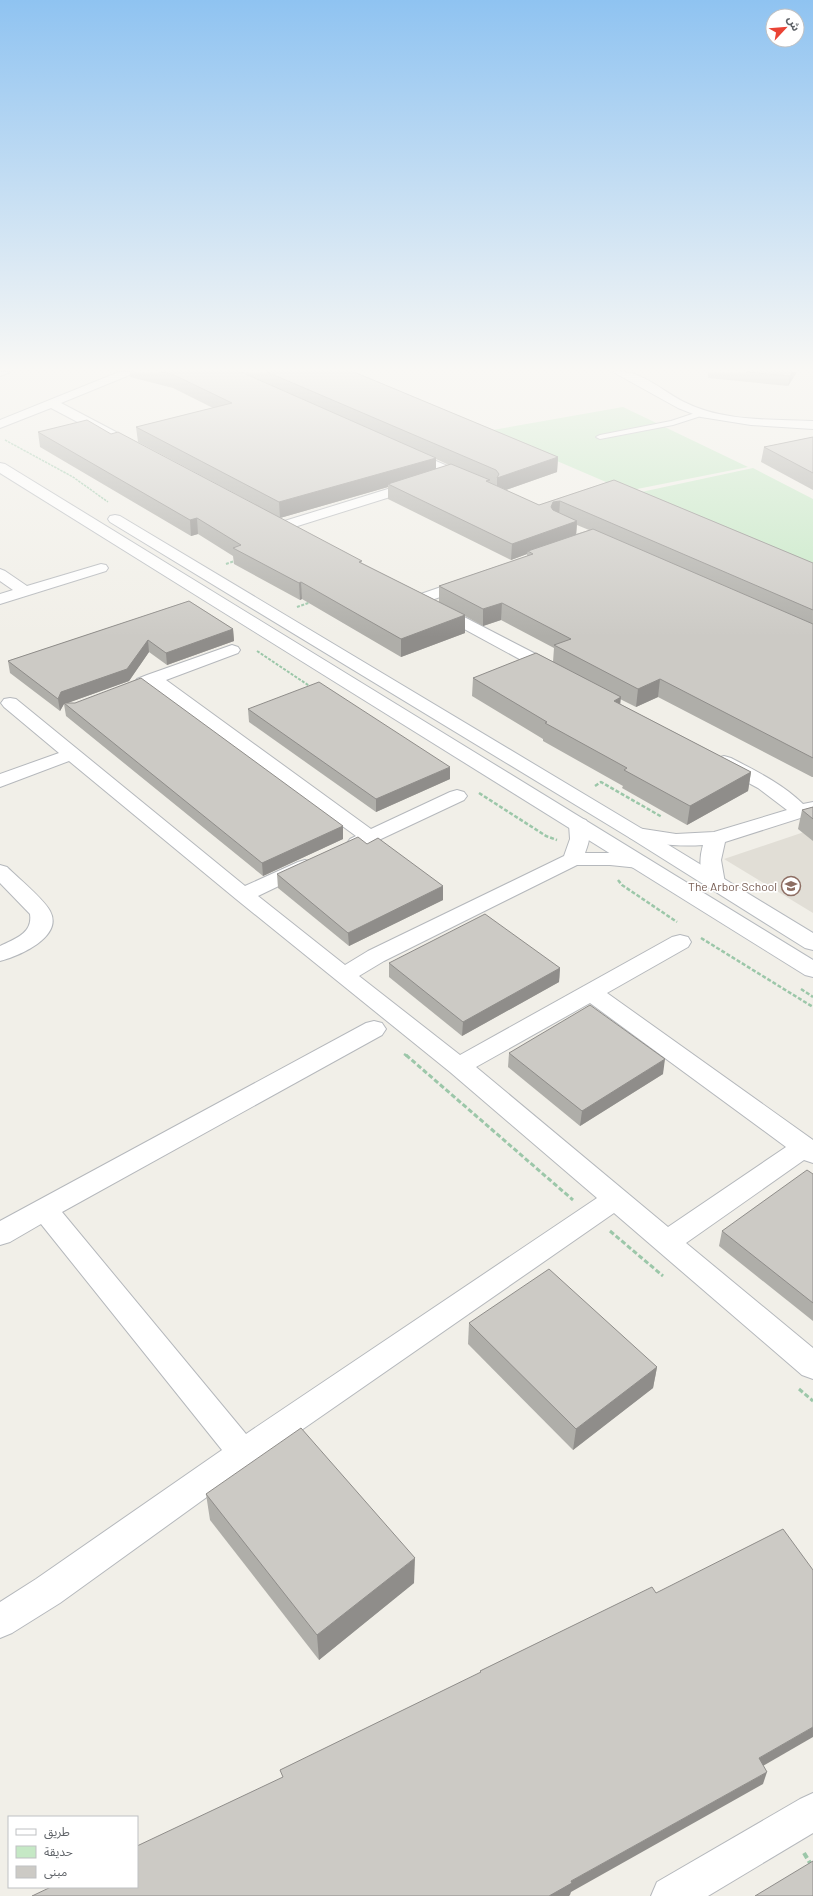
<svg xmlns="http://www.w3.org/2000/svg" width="813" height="1896" viewBox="0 0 813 1896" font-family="Barlow,'Noto Sans Arabic',sans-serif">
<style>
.education{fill:#e1ded6}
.green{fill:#c5e8c5}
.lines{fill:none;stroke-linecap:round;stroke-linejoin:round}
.lane-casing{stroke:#b5b8bc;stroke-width:2}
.street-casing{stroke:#b5b8bc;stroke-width:2}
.secondary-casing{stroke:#b6babf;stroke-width:2}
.path-far4{stroke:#9cc7a9;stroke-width:1.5;stroke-dasharray:2.5 1;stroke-linecap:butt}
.path-far3{stroke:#9cc7a9;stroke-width:2;stroke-dasharray:3 1.5;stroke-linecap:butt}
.path-far2{stroke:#9cc7a9;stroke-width:2.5;stroke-dasharray:4 2;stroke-linecap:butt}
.path-far1{stroke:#9cc7a9;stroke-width:3;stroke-dasharray:5 2.5;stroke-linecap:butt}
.path{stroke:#9cc7a9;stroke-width:4;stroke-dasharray:6 3;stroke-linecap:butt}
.lane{fill:#fff;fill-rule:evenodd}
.street{fill:#fff;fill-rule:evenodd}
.secondary{fill:#fff;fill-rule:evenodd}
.wall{fill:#afaea9;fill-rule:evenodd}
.shaded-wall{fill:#8f8d8a}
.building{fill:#cccac5;stroke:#8f8d8a}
.labels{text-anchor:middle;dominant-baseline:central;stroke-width:3.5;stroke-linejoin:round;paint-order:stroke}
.education-label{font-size:12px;fill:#785e54;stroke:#fff;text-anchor:end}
</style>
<rect width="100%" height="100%" fill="#f1efe8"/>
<!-- education -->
<path class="education" d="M 813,829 L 813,913 L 724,859 Z"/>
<!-- green -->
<g class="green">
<path d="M 623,407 L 748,467 L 627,491 L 487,431 Z"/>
<path d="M 753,468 L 813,499 L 813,573 L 632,494 Z"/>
</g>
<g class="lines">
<!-- lane casing -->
<g class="lane-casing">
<g id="lane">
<path d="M 0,372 L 10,372 L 0,376 Z"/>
<path d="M 701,411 L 705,413 L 704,415 L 673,425 L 600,439 L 596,437 L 600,435 L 671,421 Z"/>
</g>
</g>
<!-- street casing -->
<g class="street-casing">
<g id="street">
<path d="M 119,372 L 134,372 L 132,374 L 61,403 L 116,432 L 118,435 L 116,438 L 108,438 L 51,408 L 0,428 L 0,420 Z"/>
<path d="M 613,372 C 639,368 662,391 684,402 C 723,422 771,419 813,421 L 813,429 L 751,425 L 701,417 L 678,408 Z"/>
<path d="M 408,449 L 473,477 L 475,480 L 473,483 L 463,483 L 403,456 L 402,453 Z"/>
<path d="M 417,480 L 422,481 L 424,484 L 422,487 L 288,529 L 278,529 L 276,526 L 278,523 Z"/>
<path d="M 101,564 L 106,565 L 108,568 L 106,571 L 0,604 L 0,594 L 13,590 L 0,581 L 0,569 L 5,571 L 27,586 Z"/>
<path d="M 467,578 L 472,580 L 475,583 L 472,586 L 420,604 L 415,602 L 412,599 L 415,596 Z"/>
<path d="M 439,604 L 559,666 L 561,670 L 559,674 L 553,675 L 547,674 L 433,612 L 431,609 L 433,606 Z"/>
<path d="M 232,645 L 238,647 L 240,650 L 238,653 L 166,680 L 371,829 L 450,792 L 457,790 L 464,792 L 467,796 L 464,800 L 364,847 L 357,849 L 350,847 L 347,843 L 350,839 L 356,836 L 151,686 L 143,688 L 137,687 L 134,683 L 137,679 L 147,675 Z"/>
<path d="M 10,698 L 16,699 L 245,886 L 298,862 L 305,860 L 312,862 L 315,866 L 312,870 L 258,896 L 345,965 L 368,951 L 564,856 L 570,839 L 569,824 L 572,820 L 579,818 L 586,820 C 593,830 589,842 585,853 L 610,853 L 646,858 L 649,862 L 646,866 L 639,868 L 610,865 L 577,865 L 384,961 L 359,976 L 460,1055 L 672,937 L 680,935 L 688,937 L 691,942 L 688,947 L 607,993 L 813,1140 L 813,1163 L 804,1160 L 686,1243 L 813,1348 L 813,1379 L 802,1375 L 614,1213 L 254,1463 L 60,1603 L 12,1633 L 0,1638 L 0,1602 L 36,1579 L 222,1450 L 41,1224 L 10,1242 L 0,1245 L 0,1221 L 366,1023 L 374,1021 L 382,1023 L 386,1029 L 382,1035 L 62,1212 L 246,1434 L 597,1198 L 450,1072 L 236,899 L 69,761 L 0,787 L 0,774 L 59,753 L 4,707 L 1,703 L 4,699 ZM 590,1003 L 786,1147 L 668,1227 L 476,1067 Z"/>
<path d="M 724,756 L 731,758 C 756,771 783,784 803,804 L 813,802 L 813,814 L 725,842 L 721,860 L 725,883 L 722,887 L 715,889 L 708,887 C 699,875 699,859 703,845 C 678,847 654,844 630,838 L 627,834 L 630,830 L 637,828 L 676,834 L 714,832 L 787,810 L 758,788 L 717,766 L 715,762 L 717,758 Z"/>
<path d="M 0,865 L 7,867 C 18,878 43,898 50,911 C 64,937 19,956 0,961 L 0,946 C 15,939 33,933 30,914 L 0,883 Z"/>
<path d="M 813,1793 L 813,1833 L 708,1896 L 651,1896 L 657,1882 L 800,1799 Z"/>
</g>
</g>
<!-- secondary casing -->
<g class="secondary-casing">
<g id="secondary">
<path d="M 0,463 L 5,464 L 813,960 L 813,977 L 805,975 L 0,473 Z"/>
<path d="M 115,515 L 120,516 L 644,830 L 813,933 L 813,950 L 805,948 L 630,838 L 110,522 L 108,519 L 110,516 Z"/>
</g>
</g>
<!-- path-far4 -->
<path class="path-far4" d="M 5,440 L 73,477 L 108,502"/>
<!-- path-far3 -->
<g class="path-far3">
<path d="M 226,564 L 237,560"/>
<path d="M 297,607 L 311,602"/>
<path d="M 257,651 L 311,687"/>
</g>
<!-- path-far2 -->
<g class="path-far2">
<path d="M 595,786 L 601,782 L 662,817"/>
<path d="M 479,793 L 546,836 L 557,840"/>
<path d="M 618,880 L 622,885 L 677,922"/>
<path d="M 701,938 L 813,1007"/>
<path d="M 801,989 L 813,997"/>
<path d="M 404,1054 L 407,1056"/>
</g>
<!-- path-far1 -->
<g class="path-far1">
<path d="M 406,1055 L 573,1200"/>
<path d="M 610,1231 L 663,1276"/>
<path d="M 799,1389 L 813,1401"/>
</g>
<!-- path -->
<path class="path" d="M 804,1853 L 813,1868"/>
<!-- lane -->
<use href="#lane" class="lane"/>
<!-- street -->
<use href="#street" class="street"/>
<!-- secondary -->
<use href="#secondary" class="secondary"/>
</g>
<!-- wall -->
<g class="wall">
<path d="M 130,372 L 354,372 L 558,457 L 557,472 L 506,490 L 539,505 L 614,480 L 813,563 L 813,777 L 812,777 L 658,697 L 636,707 L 620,699 L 620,704 L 751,772 L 748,791 L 687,825 L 622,788 L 623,786 L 543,741 L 543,739 L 472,696 L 473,678 L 553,662 L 554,648 L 501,620 L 483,626 L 465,616 L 465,633 L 401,657 L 302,599 L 300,600 L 234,564 L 233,556 L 198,534 L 191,536 L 40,447 L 38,432 L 111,434 L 260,507 L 138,442 L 136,427 L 213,408 L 173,388 L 130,377 ZM 436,459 L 449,465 L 436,469 ZM 388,487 L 388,499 L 511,560 L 527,554 L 527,556 L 439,586 L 439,602 L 362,563 L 280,518 ZM 577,525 L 589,530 L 576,534 Z"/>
<path d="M 708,372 L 797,372 L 788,386 L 708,378 Z"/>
<path d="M 813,437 L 813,490 L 761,462 L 764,447 Z"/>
<path d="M 189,601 L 233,629 L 234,641 L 167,665 L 149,652 L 129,681 L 67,703 L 343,826 L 343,839 L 263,876 L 66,716 L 64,704 L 60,711 L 10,673 L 8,661 Z"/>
<path d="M 248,709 L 450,779 L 376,812 L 249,722 Z"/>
<path d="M 813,807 L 813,841 L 798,829 L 802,810 Z"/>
<path d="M 277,874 L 443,886 L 443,900 L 349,946 L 278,888 Z"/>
<path d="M 389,963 L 560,968 L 559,982 L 462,1036 L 389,977 Z"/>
<path d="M 509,1053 L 663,1074 L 580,1126 L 508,1067 Z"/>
<path d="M 813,1174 L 813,1321 L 719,1246 L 722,1231 Z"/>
<path d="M 469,1323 L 657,1367 L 653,1388 L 573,1450 L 468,1344 Z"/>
<path d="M 206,1494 L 414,1583 L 319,1660 L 210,1520 Z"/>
</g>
<!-- shaded-wall -->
<g class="shaded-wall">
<path d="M 792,372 L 797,372 L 788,386 L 790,376 Z"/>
<path d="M 558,457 L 557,472 L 497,493 L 497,478 Z"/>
<path d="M 436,458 L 436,473 L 388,484 L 388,487 L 280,518 L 279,502 Z"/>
<path d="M 560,501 L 559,517 L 552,518 L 551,507 L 553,502 Z"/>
<path d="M 197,518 L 198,534 L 191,536 L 190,520 Z"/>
<path d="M 577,521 L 576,537 L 528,551 L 527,554 L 511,560 L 512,544 Z"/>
<path d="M 301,582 L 302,599 L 300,600 L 299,583 Z"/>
<path d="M 502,603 L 501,620 L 483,626 L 483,609 Z"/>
<path d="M 465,615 L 465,633 L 401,657 L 401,639 Z"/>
<path d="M 233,629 L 234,641 L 167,665 L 166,653 Z"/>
<path d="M 148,640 L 149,652 L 129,681 L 65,704 L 64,703 L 64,704 L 60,711 L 58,699 L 61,692 Z"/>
<path d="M 660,679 L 658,697 L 636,707 L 638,689 Z"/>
<path d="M 621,697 L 619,716 L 614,701 Z"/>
<path d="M 450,767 L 450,779 L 376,812 L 376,799 Z"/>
<path d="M 751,772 L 748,791 L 687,825 L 690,806 Z"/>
<path d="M 343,826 L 343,839 L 263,876 L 262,863 Z"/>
<path d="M 443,886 L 443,900 L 349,946 L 348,933 Z"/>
<path d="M 560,968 L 559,982 L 462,1036 L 463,1022 Z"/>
<path d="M 665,1059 L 663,1074 L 580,1126 L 582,1111 Z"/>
<path d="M 657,1367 L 653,1388 L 573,1450 L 576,1429 Z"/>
<path d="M 415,1558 L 414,1583 L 319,1660 L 317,1635 Z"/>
<path d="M 813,1727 L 813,1737 L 754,1771 L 759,1758 Z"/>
<path d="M 767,1772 L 763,1784 L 571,1892 L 570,1895 L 569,1896 L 549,1896 L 571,1881 Z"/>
</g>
<!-- building -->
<g class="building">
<path d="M 161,372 L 241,372 L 436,458 L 279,502 L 136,427 L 232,403 L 172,374 Z"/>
<path d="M 267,372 L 354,372 L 558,457 L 497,478 L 499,474 L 496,470 Z"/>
<path d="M 746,372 L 792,372 L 790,376 Z"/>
<path d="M 87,420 L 111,434 L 118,432 L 362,561 L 359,562 L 465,615 L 401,639 L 301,582 L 299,583 L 233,548 L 241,545 L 197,518 L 190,520 L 38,432 Z"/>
<path d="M 813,437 L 813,473 L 764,447 Z"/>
<path d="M 451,464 L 490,480 L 486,481 L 539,505 L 614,480 L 813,563 L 813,610 L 560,501 L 553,502 L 551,507 L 553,510 L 577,521 L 512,544 L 388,484 Z"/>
<path d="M 593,529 L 813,624 L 813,758 L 660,679 L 638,689 L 554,645 L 571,639 L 502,603 L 483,609 L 439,586 L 533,554 L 528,551 Z"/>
<path d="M 189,601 L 233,629 L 166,653 L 148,640 L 127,669 L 61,692 L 58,699 L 8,661 Z"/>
<path d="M 536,653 L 621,697 L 614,701 L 751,772 L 690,806 L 624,770 L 627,768 L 545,723 L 547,722 L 473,678 Z"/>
<path d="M 141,678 L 343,826 L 262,863 L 64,703 L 75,703 Z"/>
<path d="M 319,682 L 450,767 L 376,799 L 248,709 Z"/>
<path d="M 813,807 L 813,819 L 802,810 Z"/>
<path d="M 358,837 L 367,844 L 378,838 L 443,886 L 348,933 L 277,874 Z"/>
<path d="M 485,914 L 560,968 L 463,1022 L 389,963 Z"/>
<path d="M 590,1005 L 665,1059 L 582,1111 L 509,1053 Z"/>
<path d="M 807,1170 L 813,1174 L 813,1303 L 722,1231 Z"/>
<path d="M 549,1269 L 657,1367 L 576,1429 L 469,1323 Z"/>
<path d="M 301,1428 L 415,1558 L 317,1635 L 206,1494 Z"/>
<path d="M 783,1529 L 813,1570 L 813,1727 L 759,1758 L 767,1772 L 571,1881 L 572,1883 L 549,1896 L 32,1896 L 51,1887 L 137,1887 L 137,1846 L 283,1777 L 280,1770 L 481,1672 L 480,1671 L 652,1587 L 656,1593 Z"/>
<path d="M 813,1861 L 813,1896 L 755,1896 Z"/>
</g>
<!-- sky -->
<linearGradient id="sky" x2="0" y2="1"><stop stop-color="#8fc3f1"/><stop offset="0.58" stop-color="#f9f8f5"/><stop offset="1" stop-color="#f9f8f5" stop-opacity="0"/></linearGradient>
<rect width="813" height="637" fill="url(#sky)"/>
<!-- icons -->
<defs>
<g id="school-ring" transform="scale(1)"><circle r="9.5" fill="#fff" stroke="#8d6e63" stroke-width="1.5"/><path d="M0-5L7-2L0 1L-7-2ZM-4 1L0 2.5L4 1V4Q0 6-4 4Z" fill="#8d6e63"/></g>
</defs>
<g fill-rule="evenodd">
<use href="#school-ring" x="791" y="886"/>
</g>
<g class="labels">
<!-- education labels -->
<g class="education-label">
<text x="777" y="886">The Arbor School</text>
</g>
</g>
<!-- legend -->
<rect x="8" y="1816" width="130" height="72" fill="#ffffff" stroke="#bfc1c3"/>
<rect x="16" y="1829" width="20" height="6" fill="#ffffff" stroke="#bfc1c3"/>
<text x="44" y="1836" font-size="12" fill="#5f6368">طريق</text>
<rect x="16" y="1846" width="20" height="12" fill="#c5e8c5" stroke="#bfc1c3"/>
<text x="44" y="1856" font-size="12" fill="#5f6368">حديقة</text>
<rect x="16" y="1866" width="20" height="12" fill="#cccac5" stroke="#bfc1c3"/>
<text x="44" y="1876" font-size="12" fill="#5f6368">مبنى</text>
<!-- north arrow -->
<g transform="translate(785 28) rotate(64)"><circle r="19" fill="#ffffff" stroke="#bfc1c3"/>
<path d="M0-3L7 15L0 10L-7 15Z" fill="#ea4335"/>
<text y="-6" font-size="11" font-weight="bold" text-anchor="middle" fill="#5f6368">ش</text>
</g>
</svg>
